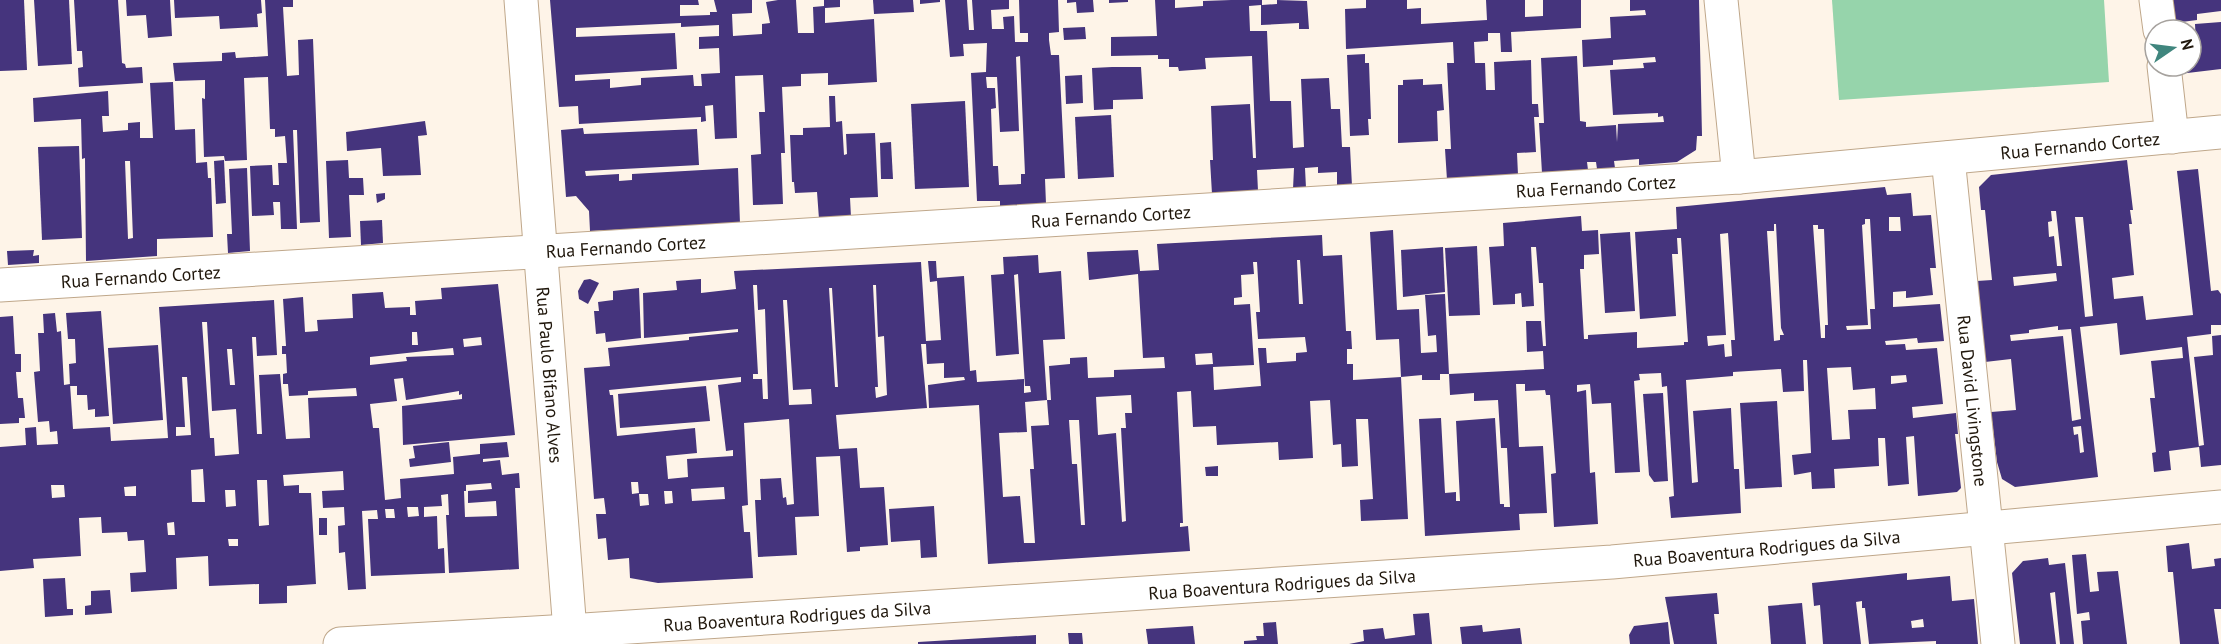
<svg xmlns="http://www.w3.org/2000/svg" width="2221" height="644" viewBox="0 0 2221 644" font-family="'PT Sans',sans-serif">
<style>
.green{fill:#96d4ab}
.building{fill:#45347d;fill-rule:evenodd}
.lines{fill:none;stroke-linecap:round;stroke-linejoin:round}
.street-casing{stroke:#bfa78a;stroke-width:35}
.street{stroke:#fff;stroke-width:33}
.labels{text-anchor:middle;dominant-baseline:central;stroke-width:6;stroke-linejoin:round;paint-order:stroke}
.street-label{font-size:18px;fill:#20170c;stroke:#fff}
</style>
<rect width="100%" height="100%" fill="#fef4e8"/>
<!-- green -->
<path class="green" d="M 1832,0 L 2104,0 L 2109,82 L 1839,100 Z"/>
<!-- building -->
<g class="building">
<path d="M 0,0 L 24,0 L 27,70 L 0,71 Z"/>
<path d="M 34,0 L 69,0 L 72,64 L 38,66 Z"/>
<path d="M 74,0 L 118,0 L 122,63 L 125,64 L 126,68 L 142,67 L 143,83 L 79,87 L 78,68 L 83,67 L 82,51 L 77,51 Z"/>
<path d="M 126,0 L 170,0 L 172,36 L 148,38 L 146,15 L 127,16 Z"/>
<path d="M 174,0 L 261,0 L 262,13 L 257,14 L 258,27 L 220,29 L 219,16 L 175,18 Z"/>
<path d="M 265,0 L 293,0 L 293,7 L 283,7 L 287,76 L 299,75 L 298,40 L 313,39 L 320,222 L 300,223 L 297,130 L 293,130 L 297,229 L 281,229 L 280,202 L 273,202 L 274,215 L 252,216 L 250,166 L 272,165 L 273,185 L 279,185 L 278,163 L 287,163 L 285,136 L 275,137 L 275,129 L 270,129 L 268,77 L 244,78 L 247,160 L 225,161 L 224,156 L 204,157 L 202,98 L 205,99 L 205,80 L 175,81 L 173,63 L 222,61 L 222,53 L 235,52 L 236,58 L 268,56 Z"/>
<path d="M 550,0 L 698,0 L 699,5 L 680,5 L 680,16 L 710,15 L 710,12 L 717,12 L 714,0 L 752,0 L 752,13 L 732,14 L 733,36 L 762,34 L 762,24 L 770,23 L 766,2 L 778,0 L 796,0 L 798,33 L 814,33 L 813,7 L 824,6 L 824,0 L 840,0 L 840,7 L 825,8 L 825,23 L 874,19 L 877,82 L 828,85 L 828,73 L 801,74 L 801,86 L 782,87 L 785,153 L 781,153 L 783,204 L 753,205 L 751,155 L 761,154 L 759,112 L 765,112 L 763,75 L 735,76 L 737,138 L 715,139 L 713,105 L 705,106 L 706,121 L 701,122 L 701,117 L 579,124 L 578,106 L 559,107 ZM 681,23 L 681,27 L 719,25 L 719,36 L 699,37 L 699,49 L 719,48 L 720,73 L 701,74 L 702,86 L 694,86 L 693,75 L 641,78 L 641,85 L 610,88 L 610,79 L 575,81 L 575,75 L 677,69 L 675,33 L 576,37 L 576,28 Z"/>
<path d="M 873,0 L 913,0 L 914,12 L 874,14 Z"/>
<path d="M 920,0 L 940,0 L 940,2 L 920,4 Z"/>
<path d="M 945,0 L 967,0 L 969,30 L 974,30 L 972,0 L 1009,0 L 1009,9 L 991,10 L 992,29 L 1004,29 L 1003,17 L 1014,16 L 1015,42 L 1028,42 L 1028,33 L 1020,33 L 1019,0 L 1058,0 L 1059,32 L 1049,33 L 1049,40 L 1051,55 L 1059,55 L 1065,178 L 1045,179 L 1046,204 L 1000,207 L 1000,201 L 977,201 L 971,73 L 986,72 L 987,43 L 963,44 L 964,56 L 950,57 ZM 1020,56 L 1025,174 L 1021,174 L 1021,184 L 999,185 L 998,166 L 993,166 L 991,109 L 996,108 L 995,88 L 987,88 L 986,77 L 997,77 L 1000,132 L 1019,131 L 1016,57 Z"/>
<path d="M 1067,0 L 1093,0 L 1094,12 L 1077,13 L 1076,2 L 1067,3 Z"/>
<path d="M 1109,0 L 1128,0 L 1128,2 L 1109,3 Z"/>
<path d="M 1155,0 L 1175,0 L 1175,8 L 1203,6 L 1203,1 L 1231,0 L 1262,0 L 1262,5 L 1277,4 L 1277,0 L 1307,1 L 1309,29 L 1299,29 L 1299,23 L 1261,25 L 1261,5 L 1249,6 L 1250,31 L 1267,31 L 1270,101 L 1291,101 L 1293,148 L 1304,147 L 1301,79 L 1329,78 L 1331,109 L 1340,109 L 1342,147 L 1350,147 L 1352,186 L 1337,187 L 1337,172 L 1318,173 L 1318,167 L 1305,168 L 1306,188 L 1293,189 L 1294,168 L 1257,170 L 1258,191 L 1212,194 L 1210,160 L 1213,160 L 1211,106 L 1250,104 L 1253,158 L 1256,158 L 1252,56 L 1205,58 L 1206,69 L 1179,71 L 1178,67 L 1169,67 L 1169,59 L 1158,59 L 1158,55 L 1111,56 L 1111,37 L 1157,36 Z"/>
<path d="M 1366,0 L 1407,0 L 1407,9 L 1421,8 L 1421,24 L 1487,20 L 1486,0 L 1525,0 L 1525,17 L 1543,16 L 1543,0 L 1581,0 L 1581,28 L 1511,32 L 1512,52 L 1501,52 L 1500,33 L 1488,33 L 1488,41 L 1474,42 L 1475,63 L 1485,63 L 1486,90 L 1495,90 L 1494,62 L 1531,60 L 1532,104 L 1538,104 L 1539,117 L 1534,117 L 1536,152 L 1517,153 L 1518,175 L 1447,180 L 1445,149 L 1451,149 L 1447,63 L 1454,63 L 1453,42 L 1346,49 L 1345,9 L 1366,8 Z"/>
<path d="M 1630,0 L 1699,0 L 1702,136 L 1697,136 L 1696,150 L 1677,162 L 1639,165 L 1639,159 L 1614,161 L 1615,168 L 1597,169 L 1596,162 L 1587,162 L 1588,170 L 1542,173 L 1539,123 L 1544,123 L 1541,58 L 1577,56 L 1580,121 L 1586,122 L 1586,127 L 1616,125 L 1617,142 L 1618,124 L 1664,122 L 1663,116 L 1658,117 L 1658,113 L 1613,115 L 1610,70 L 1644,68 L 1643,63 L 1656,62 L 1655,57 L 1613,60 L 1613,65 L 1583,67 L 1582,40 L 1611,38 L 1610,17 L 1646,15 L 1645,10 L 1630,11 Z"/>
<path d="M 2172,0 L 2221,0 L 2221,11 L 2197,14 L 2197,20 L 2174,23 Z"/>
<path d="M 2221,22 L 2221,69 L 2179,74 L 2179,66 L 2191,66 L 2191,47 L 2196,46 L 2195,24 Z"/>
<path d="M 1085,27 L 1086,39 L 1064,40 L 1063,28 Z"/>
<path d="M 1365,54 L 1365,63 L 1369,63 L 1371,119 L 1368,119 L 1369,135 L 1350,136 L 1347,55 Z"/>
<path d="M 1112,67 L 1141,67 L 1143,99 L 1113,100 L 1113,109 L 1094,110 L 1092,68 Z"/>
<path d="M 1082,75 L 1083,103 L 1066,104 L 1065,76 Z"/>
<path d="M 1423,79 L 1423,85 L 1442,84 L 1444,110 L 1437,111 L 1438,141 L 1398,143 L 1398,85 L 1403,85 L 1403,80 Z"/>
<path d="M 173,82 L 175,130 L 195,129 L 196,163 L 207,162 L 208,178 L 211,178 L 213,237 L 157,239 L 157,256 L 86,261 L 85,158 L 82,159 L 81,119 L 34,122 L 33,98 L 108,91 L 109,116 L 102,116 L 103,132 L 128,130 L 128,123 L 140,122 L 140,138 L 153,138 L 150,83 ZM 125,161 L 130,161 L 133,238 L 128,239 Z"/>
<path d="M 829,96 L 835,96 L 836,122 L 842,121 L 844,155 L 847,154 L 846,134 L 875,133 L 878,197 L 850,198 L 851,217 L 819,219 L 817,192 L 795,193 L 794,182 L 792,182 L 790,135 L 803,135 L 803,128 L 830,127 Z"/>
<path d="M 965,101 L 969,187 L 915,189 L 911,104 Z"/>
<path d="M 1111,115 L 1114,177 L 1078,179 L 1075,117 Z"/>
<path d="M 425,121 L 427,135 L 418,136 L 421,175 L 383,176 L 381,148 L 347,151 L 346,132 Z"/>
<path d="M 583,128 L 584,134 L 697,129 L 699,165 L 585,171 L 586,176 L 619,174 L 619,181 L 632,180 L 632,174 L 738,168 L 740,224 L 590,231 L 589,211 L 576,196 L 566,197 L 561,130 Z"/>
<path d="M 891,142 L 893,179 L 881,179 L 880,143 Z"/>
<path d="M 79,146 L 82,238 L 42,240 L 38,147 Z"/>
<path d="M 224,160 L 226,203 L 216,204 L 214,161 Z"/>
<path d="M 348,160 L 349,178 L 363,178 L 364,195 L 349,195 L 351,237 L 329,238 L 326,161 Z"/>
<path d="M 2127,160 L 2133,210 L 2130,210 L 2132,224 L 2129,224 L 2134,275 L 2112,278 L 2114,299 L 2143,296 L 2146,320 L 2193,315 L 2177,171 L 2198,169 L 2211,291 L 2218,290 L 2221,294 L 2221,325 L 2211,325 L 2211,334 L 2187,337 L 2199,447 L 2169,451 L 2171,470 L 2154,472 L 2152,453 L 2156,452 L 2150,398 L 2155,398 L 2151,361 L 2183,358 L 2182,347 L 2120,355 L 2117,323 L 2080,327 L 2098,477 L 2015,487 L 2002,479 L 1997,462 L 1991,412 L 2016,410 L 2011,359 L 1985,362 L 1977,281 L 1992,280 L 1985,210 L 1981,210 L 1979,187 L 1991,175 ZM 2051,211 L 2056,211 L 2062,266 L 2057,266 L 2054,236 L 2049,237 L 2048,222 L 2052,221 ZM 2075,217 L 2083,217 L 2093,316 L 2085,317 ZM 2056,273 L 2057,281 L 2014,286 L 2013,277 ZM 2058,326 L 2058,330 L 2071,329 L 2081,419 L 2072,421 L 2063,336 L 2011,341 L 2010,335 L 2029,333 L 2029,330 ZM 2081,426 L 2084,452 L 2080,453 L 2078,434 L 2074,435 L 2073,427 Z"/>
<path d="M 247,168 L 250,251 L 228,253 L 227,234 L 232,234 L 229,169 Z"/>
<path d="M 1885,187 L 1887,195 L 1911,193 L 1913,216 L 1931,215 L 1936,268 L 1930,268 L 1933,295 L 1906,298 L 1906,291 L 1893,292 L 1893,307 L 1940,304 L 1944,341 L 1918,343 L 1917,338 L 1885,341 L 1886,345 L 1905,344 L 1906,350 L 1937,348 L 1943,404 L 1912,407 L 1913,418 L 1956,413 L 1958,434 L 1955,434 L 1961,488 L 1957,492 L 1918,496 L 1914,436 L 1906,437 L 1909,484 L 1888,486 L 1885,438 L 1878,438 L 1879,466 L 1834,469 L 1835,488 L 1812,489 L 1811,472 L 1794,475 L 1792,455 L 1811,453 L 1807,360 L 1803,360 L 1804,391 L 1783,392 L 1781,369 L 1733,372 L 1733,376 L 1686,380 L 1692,483 L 1698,482 L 1693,411 L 1731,408 L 1734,469 L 1739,469 L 1741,513 L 1671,518 L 1669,497 L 1674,496 L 1667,386 L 1662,387 L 1661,373 L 1639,374 L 1640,380 L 1634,381 L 1640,472 L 1615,473 L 1611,403 L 1592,404 L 1590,384 L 1577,385 L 1577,392 L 1586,390 L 1590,473 L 1595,472 L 1598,524 L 1554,527 L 1551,474 L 1556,473 L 1550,395 L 1546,395 L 1545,390 L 1525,391 L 1525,384 L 1516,384 L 1519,447 L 1543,446 L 1547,513 L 1519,514 L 1520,530 L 1425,536 L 1419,419 L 1441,418 L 1445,493 L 1456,492 L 1456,501 L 1460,501 L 1456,421 L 1495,418 L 1500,504 L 1504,504 L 1504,507 L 1510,507 L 1507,448 L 1501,448 L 1498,400 L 1474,401 L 1474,393 L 1450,395 L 1449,374 L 1544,369 L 1543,351 L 1527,352 L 1526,321 L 1541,321 L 1543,346 L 1546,346 L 1543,283 L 1539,283 L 1536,247 L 1531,247 L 1534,306 L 1522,307 L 1521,293 L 1515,294 L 1515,304 L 1493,305 L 1489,247 L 1504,246 L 1503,223 L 1581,216 L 1582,231 L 1598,230 L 1599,254 L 1584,255 L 1584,269 L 1580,269 L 1584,339 L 1588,339 L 1588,335 L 1637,332 L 1637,348 L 1684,345 L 1684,342 L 1688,342 L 1681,238 L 1677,238 L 1678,254 L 1672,254 L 1676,316 L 1640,319 L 1635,232 L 1677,229 L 1676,207 ZM 1889,217 L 1900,217 L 1901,231 L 1889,231 ZM 1865,219 L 1870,219 L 1875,309 L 1870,309 L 1871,329 L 1847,330 L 1846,326 L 1868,325 L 1862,225 L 1865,224 ZM 1774,224 L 1776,224 L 1781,328 L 1784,335 L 1780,335 L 1780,340 L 1774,341 L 1767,231 L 1774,231 ZM 1813,225 L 1818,225 L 1818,229 L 1824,229 L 1828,325 L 1825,325 L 1825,338 L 1821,338 ZM 1728,233 L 1735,340 L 1731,340 L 1732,356 L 1725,357 L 1724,344 L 1708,346 L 1707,336 L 1726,335 L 1720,234 ZM 1851,367 L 1853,390 L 1875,388 L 1876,409 L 1848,410 L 1850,439 L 1832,440 L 1827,368 ZM 1906,375 L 1907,382 L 1891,384 L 1891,376 Z"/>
<path d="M 385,193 L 385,199 L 377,203 L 376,194 Z"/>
<path d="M 382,220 L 383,243 L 361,245 L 360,221 Z"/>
<path d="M 1393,230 L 1397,310 L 1419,309 L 1421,353 L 1437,352 L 1436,335 L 1428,336 L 1425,295 L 1445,294 L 1449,374 L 1440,374 L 1440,380 L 1422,380 L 1422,375 L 1401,377 L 1399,339 L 1376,340 L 1370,232 Z"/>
<path d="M 1630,232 L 1635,311 L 1605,313 L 1600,234 Z"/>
<path d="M 1322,235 L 1323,256 L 1342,255 L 1346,331 L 1351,331 L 1352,349 L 1347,349 L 1347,364 L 1353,364 L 1353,380 L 1401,377 L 1408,519 L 1361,521 L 1360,500 L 1373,499 L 1368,419 L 1356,419 L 1358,466 L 1342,467 L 1341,444 L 1333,445 L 1330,400 L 1310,401 L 1313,458 L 1279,460 L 1278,442 L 1217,445 L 1216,426 L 1193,427 L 1191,391 L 1177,392 L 1183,523 L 1180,523 L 1180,527 L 1188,526 L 1190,551 L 988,564 L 979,405 L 929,408 L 928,385 L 965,380 L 964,377 L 944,378 L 944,363 L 927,364 L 926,344 L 921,344 L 927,408 L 836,415 L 839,449 L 857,448 L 860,488 L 884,487 L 888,545 L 860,547 L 860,551 L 847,552 L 840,456 L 816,457 L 819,516 L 795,517 L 797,555 L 758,557 L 755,500 L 761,500 L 760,479 L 781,478 L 783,498 L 786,497 L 787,505 L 794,504 L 789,419 L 744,423 L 748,505 L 742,506 L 744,532 L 750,532 L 753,578 L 658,583 L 630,578 L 629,558 L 608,560 L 606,538 L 598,539 L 596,514 L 606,514 L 604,498 L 594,499 L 584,368 L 610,366 L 608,348 L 689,340 L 689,337 L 738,332 L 738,329 L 644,338 L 643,293 L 677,290 L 676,281 L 701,279 L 701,293 L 736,289 L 734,271 L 921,262 L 926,341 L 941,340 L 937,281 L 930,282 L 928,261 L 936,261 L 937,278 L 964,276 L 970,371 L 976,370 L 977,382 L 1024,379 L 1024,393 L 1031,392 L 1030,386 L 1025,386 L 1018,274 L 1014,275 L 1019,354 L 996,356 L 991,275 L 1004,274 L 1003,257 L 1038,255 L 1039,273 L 1061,271 L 1065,339 L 1043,340 L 1047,400 L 1025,402 L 1027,432 L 999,433 L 1003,497 L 1020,496 L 1024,543 L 1035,543 L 1030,469 L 1034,469 L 1031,426 L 1049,425 L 1047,400 L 1051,400 L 1049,366 L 1070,364 L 1070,358 L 1087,357 L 1088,378 L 1114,377 L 1114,370 L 1165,368 L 1164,357 L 1143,358 L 1138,274 L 1089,280 L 1087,252 L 1138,250 L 1140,271 L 1159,270 L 1157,244 ZM 1297,260 L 1300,260 L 1303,304 L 1299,304 ZM 1253,262 L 1257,262 L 1260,312 L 1256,312 L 1258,339 L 1305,337 L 1307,352 L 1296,353 L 1296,361 L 1267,363 L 1266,348 L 1258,348 L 1261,386 L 1214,390 L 1213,367 L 1254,365 L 1250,304 L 1234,305 L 1234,298 L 1242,297 L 1241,275 L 1254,274 ZM 753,285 L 757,285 L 758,310 L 765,309 L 768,399 L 763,399 L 762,379 L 753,379 L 753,374 L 758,374 ZM 873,285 L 876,285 L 878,337 L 884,336 L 887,395 L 876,398 L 875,387 L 878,387 ZM 829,288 L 832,288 L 838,387 L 835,387 ZM 783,300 L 787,300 L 793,390 L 811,389 L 812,404 L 789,405 ZM 1212,353 L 1213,364 L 1196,365 L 1195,354 ZM 741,377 L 741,382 L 718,385 L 726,451 L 733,450 L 733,456 L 687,459 L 688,477 L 668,479 L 666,456 L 697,453 L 695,428 L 617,436 L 613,395 L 610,395 L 609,390 ZM 1131,395 L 1132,413 L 1125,413 L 1126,428 L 1121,428 L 1126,521 L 1122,522 L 1116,433 L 1098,435 L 1096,397 ZM 1069,420 L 1079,420 L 1085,525 L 1081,525 L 1077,464 L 1072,464 ZM 631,482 L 638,482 L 639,493 L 632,494 ZM 724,487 L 725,499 L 692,501 L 691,489 ZM 664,491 L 672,491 L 673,503 L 665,504 ZM 639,494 L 648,494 L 649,505 L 640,506 Z"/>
<path d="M 1477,246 L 1480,315 L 1449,316 L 1445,248 Z"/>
<path d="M 1443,247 L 1445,292 L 1403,297 L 1401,250 Z"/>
<path d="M 34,250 L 33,256 L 39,255 L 39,263 L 8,265 L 7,251 Z"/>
<path d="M 590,279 L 599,283 L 588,304 L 579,299 L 578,291 L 584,280 Z"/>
<path d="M 498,284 L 515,435 L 403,445 L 402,406 L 462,399 L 462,394 L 459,395 L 459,391 L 406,400 L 403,378 L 394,379 L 397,401 L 370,404 L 373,428 L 379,428 L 385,500 L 401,498 L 400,479 L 454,474 L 453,457 L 480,454 L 480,444 L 507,442 L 509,457 L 483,459 L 483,462 L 500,460 L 502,475 L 519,473 L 520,488 L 515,488 L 519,569 L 449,573 L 446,515 L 449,515 L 448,494 L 441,495 L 442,506 L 424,507 L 424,517 L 437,516 L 438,549 L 444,548 L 445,573 L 371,576 L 368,519 L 378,519 L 377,510 L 362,511 L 366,589 L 348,590 L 345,552 L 339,553 L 338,526 L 345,525 L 344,507 L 323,508 L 322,491 L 344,490 L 343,471 L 283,475 L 284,486 L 299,485 L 299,493 L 311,493 L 316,584 L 287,586 L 287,603 L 259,604 L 259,584 L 209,586 L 208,556 L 176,558 L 177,589 L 131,592 L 130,573 L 146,572 L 144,540 L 128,541 L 127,532 L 102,533 L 101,517 L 79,518 L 81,556 L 33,559 L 34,568 L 0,571 L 0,447 L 26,445 L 25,428 L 36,427 L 37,445 L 58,444 L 57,431 L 50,432 L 49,421 L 38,422 L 34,372 L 40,371 L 38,333 L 44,333 L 43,314 L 55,313 L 57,332 L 61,331 L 64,385 L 70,384 L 73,429 L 110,427 L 111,441 L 168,438 L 159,307 L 274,300 L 277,355 L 257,356 L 256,337 L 252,337 L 257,434 L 262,434 L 259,375 L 280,374 L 286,439 L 310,438 L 308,398 L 357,396 L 356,388 L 308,391 L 308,395 L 289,396 L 288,384 L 283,384 L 283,374 L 287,373 L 286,354 L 282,354 L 282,346 L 286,346 L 283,299 L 303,297 L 305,332 L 318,331 L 317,320 L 353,318 L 352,294 L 383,292 L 385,308 L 410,307 L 410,315 L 416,315 L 415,301 L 442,299 L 441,288 ZM 202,322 L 207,322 L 212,411 L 236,409 L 239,454 L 215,456 L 214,438 L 210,438 ZM 412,332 L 417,332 L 418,345 L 412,345 ZM 481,337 L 482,345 L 464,347 L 463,339 ZM 453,348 L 454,355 L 406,357 L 407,361 L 370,365 L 370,357 ZM 227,349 L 232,349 L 235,385 L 230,385 ZM 182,377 L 187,377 L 191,435 L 176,436 L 176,427 L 185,427 ZM 203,469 L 205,502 L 192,502 L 191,470 ZM 257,480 L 267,480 L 269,525 L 259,526 ZM 491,483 L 492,489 L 468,491 L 468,503 L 496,501 L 497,516 L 465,517 L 464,491 L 466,491 L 466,485 ZM 51,485 L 64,485 L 65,497 L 52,498 ZM 136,486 L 136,496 L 125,496 L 124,487 ZM 225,490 L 235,490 L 236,506 L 226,507 ZM 407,507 L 418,507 L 419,516 L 408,517 ZM 385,509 L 394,509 L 395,518 L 386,518 ZM 174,522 L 175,535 L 168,535 L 167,523 ZM 228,539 L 238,539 L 238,546 L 229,546 Z"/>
<path d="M 639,288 L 641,338 L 606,342 L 605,333 L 596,334 L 594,311 L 599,311 L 598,302 L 613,300 L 613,291 Z"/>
<path d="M 101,311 L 109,416 L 95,417 L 95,409 L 88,410 L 87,395 L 77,395 L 77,386 L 70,386 L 69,364 L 76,363 L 75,339 L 68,339 L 66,313 Z"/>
<path d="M 13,316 L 15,354 L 21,354 L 21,372 L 16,372 L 18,398 L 23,398 L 25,418 L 19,418 L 19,423 L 0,424 L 0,317 Z"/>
<path d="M 2221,335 L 2221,465 L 2201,467 L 2199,446 L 2204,445 L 2194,357 L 2213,355 L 2212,336 Z"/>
<path d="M 158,345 L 163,420 L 113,424 L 108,348 Z"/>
<path d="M 706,386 L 710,421 L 620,428 L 618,394 Z"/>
<path d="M 1663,393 L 1668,481 L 1654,482 L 1649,475 L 1643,394 Z"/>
<path d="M 1777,401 L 1782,487 L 1745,489 L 1740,403 Z"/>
<path d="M 449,442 L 451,462 L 410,467 L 409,459 L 415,458 L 413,446 Z"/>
<path d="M 1218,466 L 1218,476 L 1206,476 L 1205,467 Z"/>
<path d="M 934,506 L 937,557 L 921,558 L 920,540 L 891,542 L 889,509 Z"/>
<rect x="319" y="518" width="8" height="17"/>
<path d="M 2189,543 L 2192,569 L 2215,566 L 2214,559 L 2221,558 L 2221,609 L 2214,609 L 2219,644 L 2180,644 L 2173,572 L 2168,572 L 2166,546 Z"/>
<path d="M 2086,554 L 2090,592 L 2099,591 L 2097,572 L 2118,571 L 2127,644 L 2083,644 L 2081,621 L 2090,620 L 2089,612 L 2077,614 L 2072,555 Z"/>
<path d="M 2048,558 L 2049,565 L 2065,563 L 2074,644 L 2060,644 L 2055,592 L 2050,593 L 2056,644 L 2020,644 L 2012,573 L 2023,561 Z"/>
<path d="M 1907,573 L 1907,580 L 1950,576 L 1952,601 L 1974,599 L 1978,644 L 1936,644 L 1936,641 L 1869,644 L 1865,608 L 1862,608 L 1862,601 L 1856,602 L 1861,644 L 1823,644 L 1820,605 L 1814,606 L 1812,583 ZM 1923,619 L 1924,627 L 1912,628 L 1911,621 Z"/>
<path d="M 65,578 L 67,609 L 73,609 L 73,615 L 45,617 L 43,579 Z"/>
<path d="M 110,590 L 112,613 L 85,615 L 85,606 L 91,605 L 91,591 Z"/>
<path d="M 1717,593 L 1719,614 L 1714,614 L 1717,644 L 1674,644 L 1665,597 Z"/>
<path d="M 1802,603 L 1806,644 L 1771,644 L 1768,606 Z"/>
<path d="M 1429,613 L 1432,644 L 1349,644 L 1364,641 L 1363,630 L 1383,628 L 1385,639 L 1415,635 L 1413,614 Z"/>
<path d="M 1276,622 L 1278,644 L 1244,644 L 1244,641 L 1257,640 L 1256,636 L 1264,636 L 1263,623 Z"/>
<path d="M 1668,622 L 1670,644 L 1630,644 L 1629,635 L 1634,626 Z"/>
<path d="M 1482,625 L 1483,632 L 1520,628 L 1522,644 L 1462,644 L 1460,627 Z"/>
<path d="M 1193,626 L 1195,644 L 1148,644 L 1146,629 Z"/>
<path d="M 1068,633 L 1082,633 L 1083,644 L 1069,644 Z"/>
<path d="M 1036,635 L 1036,644 L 918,644 L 918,642 Z"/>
</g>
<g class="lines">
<!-- street casing -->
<g class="street-casing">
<g id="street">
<path id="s1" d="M 521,0 L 571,644"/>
<path d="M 1721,0 L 1739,177"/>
<path d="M 2156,0 L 2160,30"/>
<path d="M 2164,66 L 2172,137"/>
<path id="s2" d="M 1948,158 L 1998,644"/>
<path id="s3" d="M 0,285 L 1739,177 L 2221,132"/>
<path id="s4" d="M 340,644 L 569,631 L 1612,562 L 2221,507"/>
</g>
</g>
<!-- street -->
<use href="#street" class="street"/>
</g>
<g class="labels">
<!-- street labels -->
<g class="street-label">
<text stroke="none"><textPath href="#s3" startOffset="2085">Rua Fernando Cortez</textPath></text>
<text stroke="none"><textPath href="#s3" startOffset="1599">Rua Fernando Cortez</textPath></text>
<text stroke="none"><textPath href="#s3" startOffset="1113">Rua Fernando Cortez</textPath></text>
<text stroke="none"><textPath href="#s3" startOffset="627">Rua Fernando Cortez</textPath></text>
<text stroke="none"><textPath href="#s3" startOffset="141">Rua Fernando Cortez</textPath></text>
<text stroke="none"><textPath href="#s1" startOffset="376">Rua Paulo Bifano Alves</textPath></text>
<text stroke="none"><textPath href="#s2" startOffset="244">Rua David Livingstone</textPath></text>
<text stroke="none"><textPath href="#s4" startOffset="1430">Rua Boaventura Rodrigues da Silva</textPath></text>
<text stroke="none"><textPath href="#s4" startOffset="944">Rua Boaventura Rodrigues da Silva</textPath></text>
<text stroke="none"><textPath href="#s4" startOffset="458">Rua Boaventura Rodrigues da Silva</textPath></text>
</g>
</g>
<!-- north arrow -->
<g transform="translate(2173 48) rotate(76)"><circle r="28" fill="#ffffff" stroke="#a6a29e" stroke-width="1.5"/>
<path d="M0-4.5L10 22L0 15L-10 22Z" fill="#40867e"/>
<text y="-9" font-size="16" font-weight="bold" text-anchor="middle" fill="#20170c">N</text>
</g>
</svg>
